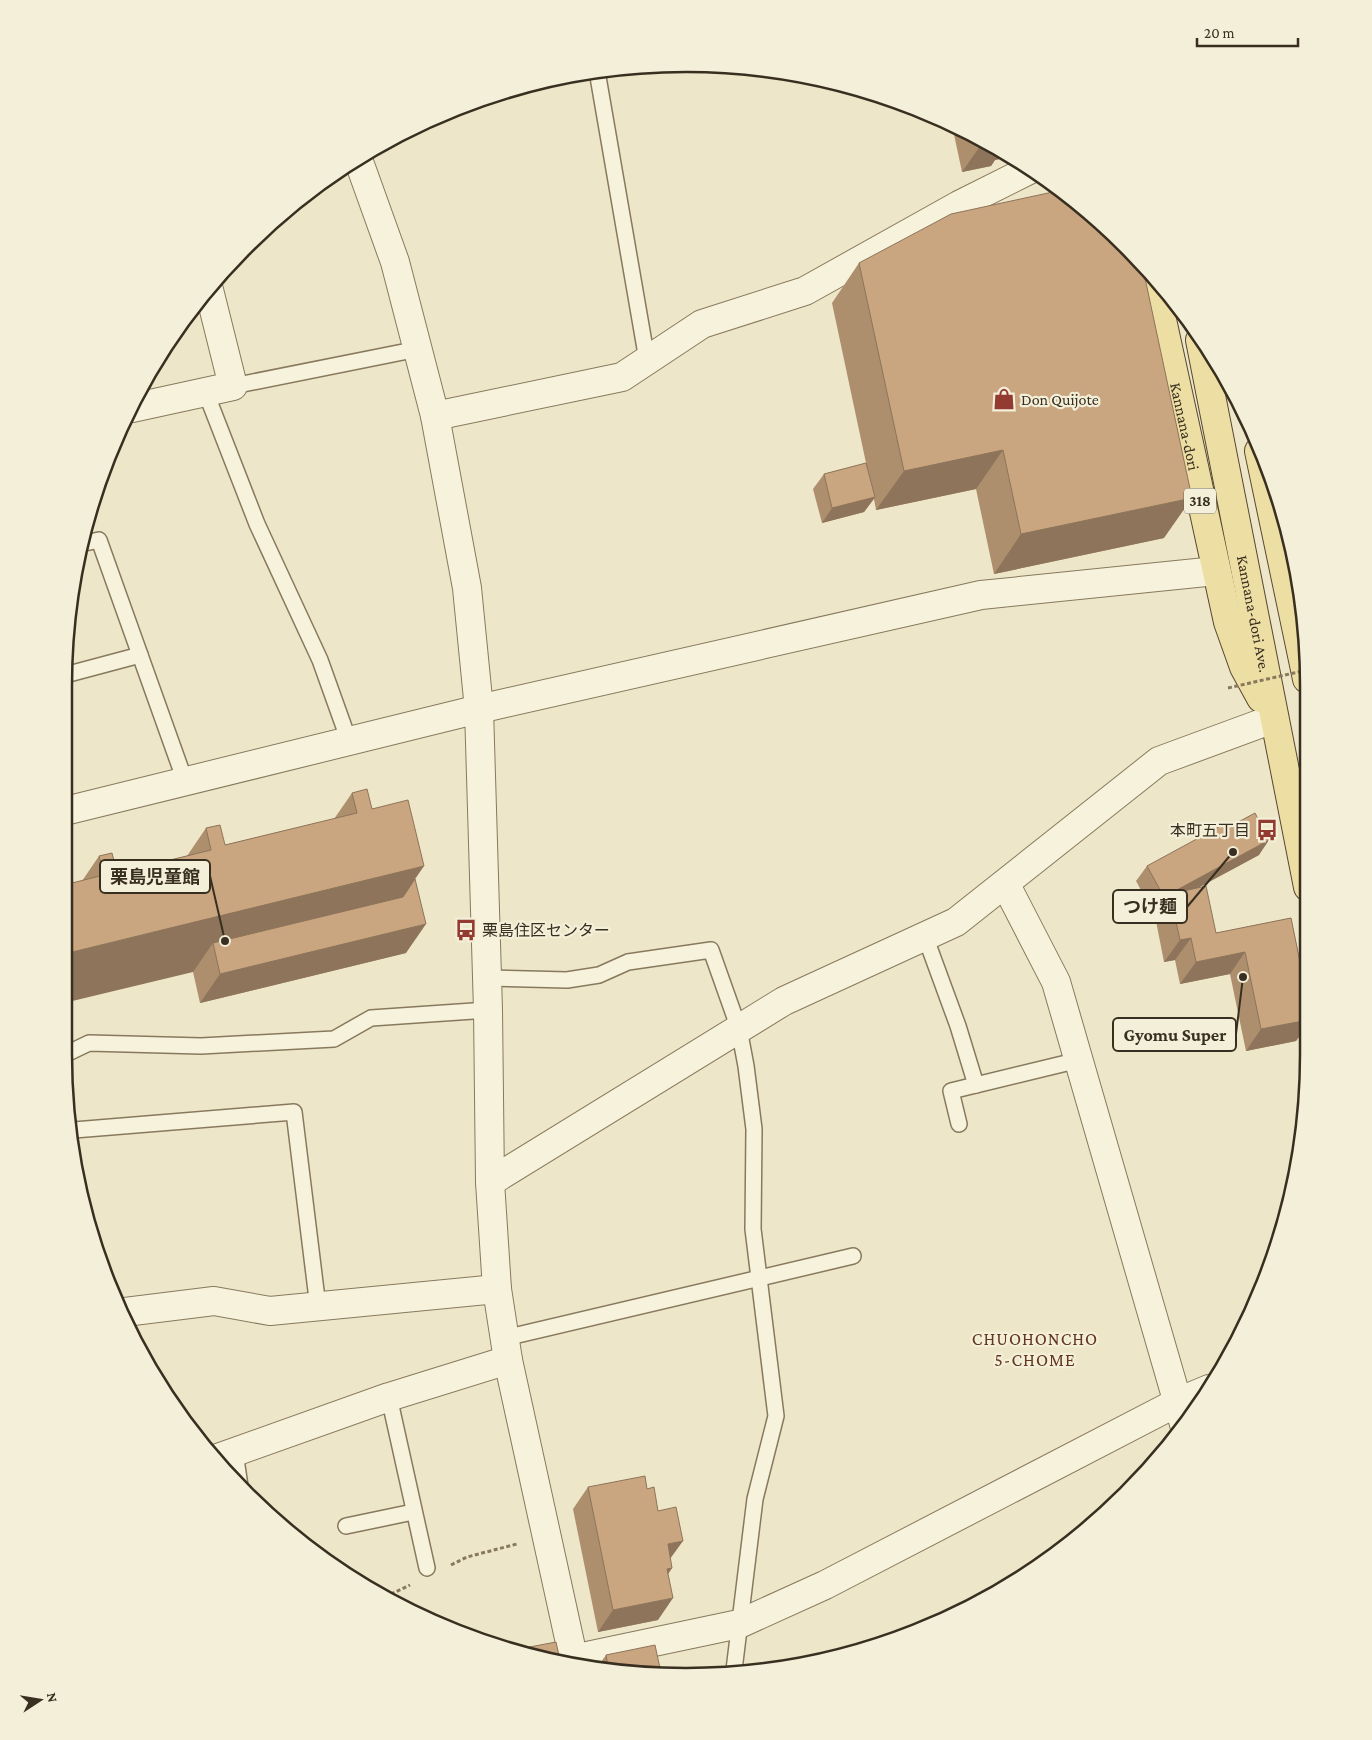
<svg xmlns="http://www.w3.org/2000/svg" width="1372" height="1740" viewBox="0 0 1372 1740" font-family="'Crimson Pro','Noto Sans JP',serif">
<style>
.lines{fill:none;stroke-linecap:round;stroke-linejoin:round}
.service-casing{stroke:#88795e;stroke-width:18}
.minor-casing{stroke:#88795e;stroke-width:30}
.tertiary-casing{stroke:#88795e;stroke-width:30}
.primary-casing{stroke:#564732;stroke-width:30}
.path{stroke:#88795e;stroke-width:3;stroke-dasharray:4 2.5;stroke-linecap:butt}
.service{stroke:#f7f2db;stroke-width:15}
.minor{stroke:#f7f2db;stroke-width:28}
.tertiary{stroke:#f7f2db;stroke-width:28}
.primary{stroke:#eddea3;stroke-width:28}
.path-bridge{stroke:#88795e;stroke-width:3;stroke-dasharray:4 2.5;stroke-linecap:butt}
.wall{fill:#ad8f6e}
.shaded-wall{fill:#8d745a}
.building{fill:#c9a680;stroke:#8d745a}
.labels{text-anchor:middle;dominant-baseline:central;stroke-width:4.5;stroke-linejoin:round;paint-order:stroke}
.shield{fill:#f4efd8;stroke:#716958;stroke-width:1}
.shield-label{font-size:15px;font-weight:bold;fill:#392f21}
.poi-label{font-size:16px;fill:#392f21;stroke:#f4efd8;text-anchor:start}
.street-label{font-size:16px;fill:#392f21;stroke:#f4efd8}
.neighbourhood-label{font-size:18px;letter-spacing:1px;fill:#643722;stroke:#f4efd8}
.rim{fill:none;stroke:#392f21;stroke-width:2.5}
.leader{fill:none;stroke:#392f21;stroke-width:2}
.callout-dot{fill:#392f21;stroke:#f4efd8;stroke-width:2}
.callout{fill:#f4efd8;stroke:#392f21;stroke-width:2}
.callout-label{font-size:18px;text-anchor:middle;font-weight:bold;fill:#392f21}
</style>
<rect width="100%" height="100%" fill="#ede6c8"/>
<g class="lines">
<!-- service casing -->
<g class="service-casing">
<g id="service">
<path d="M 597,71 L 647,360"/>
<path d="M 233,386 L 418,349"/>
<path d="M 206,393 L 257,524 L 320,660 L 349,741"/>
<path d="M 85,543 L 99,540 L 185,781"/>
<path d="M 65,675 L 140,655"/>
<path d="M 925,936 L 958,1026 L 976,1085"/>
<path d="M 487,978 L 567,980 L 599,975 L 628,962 L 711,950 L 739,1029 L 746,1066 L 754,1129 L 753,1229 L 776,1416 L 755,1499 L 734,1670"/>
<path d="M 64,1055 L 89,1043 L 201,1046 L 334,1039 L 371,1018 L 488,1010"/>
<path d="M 959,1124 L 951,1091 L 1079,1060"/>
<path d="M 74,1130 L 294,1112 L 318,1307"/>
<path d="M 505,1338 L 853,1256"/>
<path d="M 389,1397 L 427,1568"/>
<path d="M 235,1452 L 240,1486"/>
<path d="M 346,1526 L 413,1512"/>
</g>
</g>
<!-- minor casing -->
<g class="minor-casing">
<g id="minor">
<path d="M 132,408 L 233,386 L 209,290"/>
<path d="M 435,416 L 622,377 L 702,324 L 805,291 L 959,205 L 1029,170"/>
<path d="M 479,709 L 981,595 L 1216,571"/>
<path d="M 1006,885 L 1056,982 L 1184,1424"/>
<path d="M 490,1182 L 784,1001 L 956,922 L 1159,761 L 1273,719"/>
<path d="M 125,1312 L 214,1301 L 270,1311 L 497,1289"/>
<path d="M 218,1458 L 389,1397 L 508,1360"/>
<path d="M 573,1659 L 739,1624 L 825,1585 L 1178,1402 L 1209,1389"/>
</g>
</g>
<!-- tertiary casing -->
<g class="tertiary-casing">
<g id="tertiary">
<path d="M 358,159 L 395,262 L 435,416 L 467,588 L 479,709 L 488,1010 L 490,1182 L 497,1289 L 508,1360 L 574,1661"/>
<path d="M 65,811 L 479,709"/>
</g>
</g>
<!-- primary casing -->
<g class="primary-casing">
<g id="primary">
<path id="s1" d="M 1152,274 L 1228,622 L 1244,667 L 1261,698"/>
<path id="s2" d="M 1200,340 L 1308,887"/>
<path d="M 1259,451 L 1307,679"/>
</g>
</g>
<!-- path -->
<g class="path">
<path d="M 451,1565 L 467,1557 L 517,1544"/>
<path d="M 385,1597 L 410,1585"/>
</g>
<!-- service -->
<use href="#service" class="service"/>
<!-- minor -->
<use href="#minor" class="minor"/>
<!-- tertiary -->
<use href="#tertiary" class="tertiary"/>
<!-- primary -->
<use href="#primary" class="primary"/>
<!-- path-bridge -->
<path class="path-bridge" d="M 1228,688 L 1307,670"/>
</g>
<!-- wall -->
<g class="wall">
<path d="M 952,125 L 961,128 L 1009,157 L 995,160 L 991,166 L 962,172 Z"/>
<path d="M 859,263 L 1164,538 L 994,574 L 976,489 L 876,510 L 874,499 L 864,512 L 822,523 L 813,489 L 824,474 L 866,463 L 832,303 Z"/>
<path d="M 352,793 L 372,809 L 415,879 L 406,953 L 200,1003 L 193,972 L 82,881 L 99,856 L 117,873 L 187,856 L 206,828 L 225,845 L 334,819 Z"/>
<path d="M 1229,827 L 1259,855 L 1197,888 L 1216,933 L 1291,918 L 1308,1001 L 1308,1024 L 1296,1041 L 1246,1051 L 1230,974 L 1180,984 L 1175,960 L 1164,962 L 1155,916 L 1160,908 L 1153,912 L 1136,881 L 1147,866 Z"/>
<path d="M 588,1487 L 647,1489 L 658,1511 L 672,1568 L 668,1574 L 658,1620 L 598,1632 L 573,1509 Z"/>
<path d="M 606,1655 L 661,1673 L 599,1665 Z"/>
</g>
<!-- shaded-wall -->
<g class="shaded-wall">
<path d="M 983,142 L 1009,157 L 995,160 L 991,166 L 962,172 Z"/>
<path d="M 1003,450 L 976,489 L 876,510 L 904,471 Z"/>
<path d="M 875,497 L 864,512 L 822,523 L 832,508 Z"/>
<path d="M 1192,498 L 1164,538 L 994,574 L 1021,534 Z"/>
<path d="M 1269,840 L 1259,855 L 1172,902 L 1170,894 L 1160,908 L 1153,912 L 1164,897 Z"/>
<path d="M 424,866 L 383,926 L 213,943 L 193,972 L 64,1003 L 64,954 Z"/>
<path d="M 426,924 L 406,953 L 200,1003 L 220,974 Z"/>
<path d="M 1191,938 L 1175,960 L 1164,962 L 1180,940 Z"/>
<path d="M 1245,952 L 1230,974 L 1180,984 L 1196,962 Z"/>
<path d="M 1308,1020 L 1308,1024 L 1296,1041 L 1246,1051 L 1261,1029 Z"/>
<path d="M 683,1541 L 667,1563 L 668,1544 Z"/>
<path d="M 672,1568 L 657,1590 L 667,1569 Z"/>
<path d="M 673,1598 L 658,1620 L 598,1632 L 613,1610 Z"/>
</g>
<!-- building -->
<g class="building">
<path d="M 1062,190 L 1142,264 L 1192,498 L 1021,534 L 1003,450 L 904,471 L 859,263 L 951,214 Z"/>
<path d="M 866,463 L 875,497 L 832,508 L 824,474 Z"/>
<path d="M 367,789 L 372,809 L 408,800 L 424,866 L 64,954 L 64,885 L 104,875 L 99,856 L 112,853 L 117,873 L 211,850 L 206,828 L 220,825 L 225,845 L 357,813 L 352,793 Z"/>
<path d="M 1255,813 L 1269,840 L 1164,897 L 1147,866 L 1226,823 L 1229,827 Z"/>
<path d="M 415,879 L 426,924 L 220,974 L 213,943 L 403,897 Z"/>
<path d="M 1206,886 L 1216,933 L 1291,918 L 1308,1001 L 1308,1020 L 1261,1029 L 1245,952 L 1196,962 L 1191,938 L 1180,940 L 1170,894 Z"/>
<path d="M 645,1476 L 647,1489 L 654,1487 L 658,1511 L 676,1507 L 683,1541 L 668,1544 L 672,1568 L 667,1569 L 673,1598 L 613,1610 L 588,1487 Z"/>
<path d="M 556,1642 L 560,1660 L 525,1655 L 520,1653 L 519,1649 Z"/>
<path d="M 655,1645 L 661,1673 L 608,1666 L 606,1655 Z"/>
</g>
<!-- icons -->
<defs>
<g id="shop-bare" transform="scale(1.725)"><path d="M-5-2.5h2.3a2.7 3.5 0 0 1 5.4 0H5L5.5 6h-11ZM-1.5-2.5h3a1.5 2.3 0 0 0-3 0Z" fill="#943b31" stroke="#f4efd8" stroke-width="2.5" paint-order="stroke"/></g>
<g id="bus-bare" transform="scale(1.725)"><path d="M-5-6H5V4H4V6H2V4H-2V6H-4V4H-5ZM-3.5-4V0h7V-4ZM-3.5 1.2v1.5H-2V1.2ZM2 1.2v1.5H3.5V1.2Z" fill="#943b31" stroke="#f4efd8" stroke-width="2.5" paint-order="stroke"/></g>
</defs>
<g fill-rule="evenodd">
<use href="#shop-bare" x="1004" y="399"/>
<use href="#bus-bare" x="1267" y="830"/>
<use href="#bus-bare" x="466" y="930"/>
</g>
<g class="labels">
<!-- shield labels -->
<rect class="shield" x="1184" y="488.5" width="32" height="25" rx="4"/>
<g class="shield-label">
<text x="1200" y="501">318</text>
</g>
<!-- poi labels -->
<g class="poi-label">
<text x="1021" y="399">Don Quijote</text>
<text x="1250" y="830" text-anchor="end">本町五丁目</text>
<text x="482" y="930">栗島住区センター</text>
</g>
<!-- street labels -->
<g class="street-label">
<text stroke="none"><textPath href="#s1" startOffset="156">Kannana-dori</textPath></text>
<text stroke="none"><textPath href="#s2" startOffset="279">Kannana-dori Ave.</textPath></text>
</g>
<!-- neighbourhood labels -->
<g class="neighbourhood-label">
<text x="1035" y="1339">CHUOHONCHO<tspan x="1035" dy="21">5-CHOME</tspan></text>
</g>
</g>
<!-- crop -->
<path d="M0 0H1372V1740H0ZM686 72H686A614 614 0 0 1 1300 686V1054A614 614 0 0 1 686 1668H686A614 614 0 0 1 72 1054V686A614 614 0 0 1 686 72Z" fill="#f4efd8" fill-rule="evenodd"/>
<path class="rim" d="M686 72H686A614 614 0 0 1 1300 686V1054A614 614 0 0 1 686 1668H686A614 614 0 0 1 72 1054V686A614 614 0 0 1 686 72Z"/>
<!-- callouts -->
<path class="leader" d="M225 941L210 876M1233 852L1187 907M1243 977L1236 1034"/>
<g class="callout-dot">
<circle cx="225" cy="941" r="5"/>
<circle cx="1233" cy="852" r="5"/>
<circle cx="1243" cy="977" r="5"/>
</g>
<g class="callout">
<rect x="100" y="860" width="110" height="33" rx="5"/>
<rect x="1113" y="890" width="74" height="33" rx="5"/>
<rect x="1113" y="1018" width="123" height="33" rx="5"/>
</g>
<g class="callout-label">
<text x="155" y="883">栗島児童館</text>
<text x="1150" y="913">つけ麺</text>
<text x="1175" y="1041">Gyomu Super</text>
</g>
<!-- north arrow -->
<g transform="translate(40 1700) rotate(78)" stroke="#f4efd8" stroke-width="4" paint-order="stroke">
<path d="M0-4L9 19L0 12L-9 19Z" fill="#392f21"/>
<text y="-8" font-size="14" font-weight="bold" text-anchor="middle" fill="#392f21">N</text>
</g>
<!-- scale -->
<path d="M1197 38v8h101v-8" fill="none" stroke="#392f21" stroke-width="2.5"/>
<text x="1204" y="38" font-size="15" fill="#392f21" stroke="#f4efd8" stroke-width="4" paint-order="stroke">20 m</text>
</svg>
